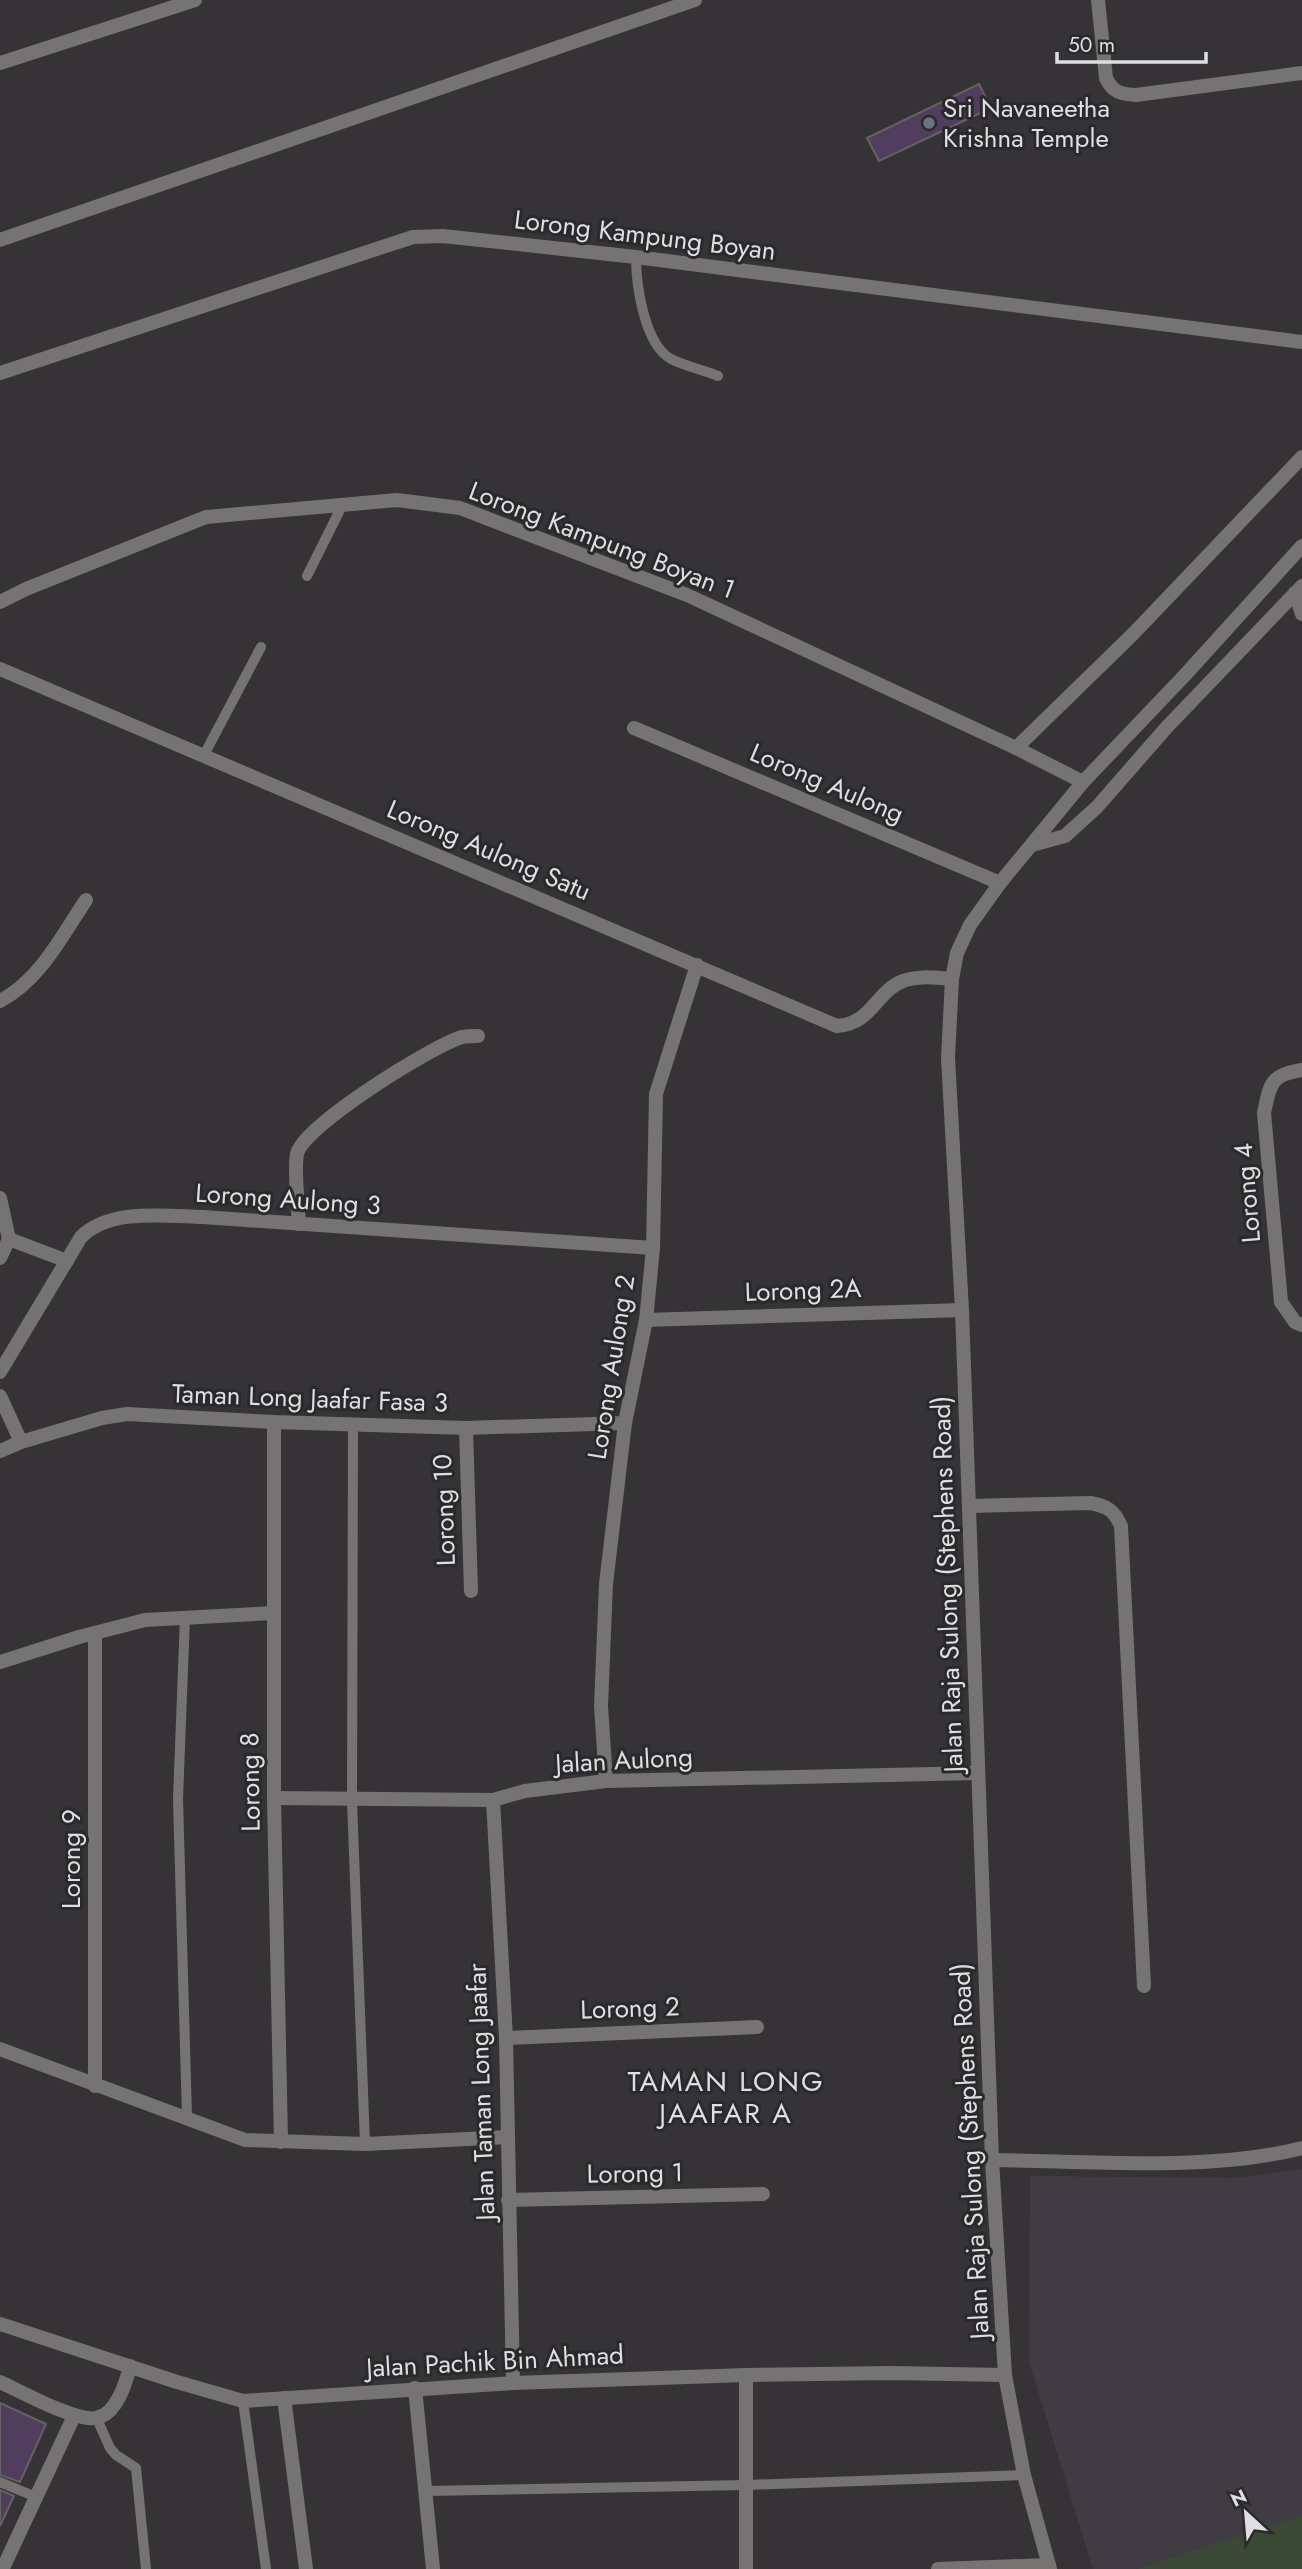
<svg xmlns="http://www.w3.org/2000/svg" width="1302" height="2569" viewBox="0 0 1302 2569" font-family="Jost,sans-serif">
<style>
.built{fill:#413c44}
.green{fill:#3b4835}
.building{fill:#513d5d;stroke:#646265;stroke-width:2}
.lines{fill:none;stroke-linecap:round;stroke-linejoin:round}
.service{stroke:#767473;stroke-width:10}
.minor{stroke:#767473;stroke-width:14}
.tertiary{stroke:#767473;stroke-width:14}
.worship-dot{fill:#6b7280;stroke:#2b292c;stroke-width:2.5}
.labels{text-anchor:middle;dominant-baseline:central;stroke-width:6;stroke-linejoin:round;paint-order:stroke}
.poi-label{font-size:26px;fill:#dfdee0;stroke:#2b292c;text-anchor:start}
.street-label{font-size:26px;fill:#dfdee0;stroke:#2b292c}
.neighbourhood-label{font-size:28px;letter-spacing:2px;fill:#dfdee0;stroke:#2b292c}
</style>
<rect width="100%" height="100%" fill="#353336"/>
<!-- built -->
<path class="built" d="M 1302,2169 L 1302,2515 L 1136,2569 L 1093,2569 L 1029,2362 L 1030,2176 L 1236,2178 Z"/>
<!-- green -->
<path class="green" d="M 1302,2515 L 1302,2569 L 1136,2569 Z"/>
<!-- building -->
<g class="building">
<path d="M 979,84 L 991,108 L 879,161 L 867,138 Z"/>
<path d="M 0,2403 L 46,2424 L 20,2482 L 0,2475 Z"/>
<path d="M 0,2490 L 14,2496 L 0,2526 Z"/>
</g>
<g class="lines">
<!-- service -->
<g class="service">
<path d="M 636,257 C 636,284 644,344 671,359 C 685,366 703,370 718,376"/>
<path d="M 307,576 L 343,504"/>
<path d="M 204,755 L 261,647"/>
<path d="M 353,1425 L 352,1801 L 365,2144"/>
<path d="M 185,1617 L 178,1799 L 187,2117"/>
<path d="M 243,2401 L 266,2569"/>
<path d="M 97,2419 L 110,2448 L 116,2455 L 136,2468 L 146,2569"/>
<path d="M 0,2482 L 36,2497"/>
<path d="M 426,2491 L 746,2485 L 1024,2475"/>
</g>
<!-- minor -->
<g class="minor">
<path d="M 1098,0 L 1106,78 C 1113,93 1121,94 1136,95 L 1302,73"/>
<path d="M 0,63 L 195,0"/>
<path d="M 0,240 L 695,0"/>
<path d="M 0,373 L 413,237 L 443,236 L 636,257 L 1302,342"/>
<path d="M 1295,593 L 1302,614"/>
<path d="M 0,602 L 26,589 L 206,517 L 397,500 L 460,508 L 687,595 L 1016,748 L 1083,782"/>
<path d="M 0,669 L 837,1026 C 872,1024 875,992 903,981 C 919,975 936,978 952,979"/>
<path d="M 634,728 L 1000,883"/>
<path d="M 1016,748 L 1133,634 L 1302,457"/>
<path d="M 1032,845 L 1065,836 L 1097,807 L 1166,728 L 1302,586"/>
<path d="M 0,1001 C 40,980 61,937 86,900"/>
<path d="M 1302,1070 C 1270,1075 1270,1084 1264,1113 L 1281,1302 L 1295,1322 L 1302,1325"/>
<path d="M 0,1198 L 9,1239 L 0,1258"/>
<path d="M 299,1224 C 298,1207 294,1169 297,1154 C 303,1126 432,1046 462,1037 C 466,1036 473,1036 478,1036"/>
<path d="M 9,1239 L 67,1261"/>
<path d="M 646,1320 L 962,1310"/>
<path d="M 0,1372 L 81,1237 C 110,1208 165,1216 203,1217 L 653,1248"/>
<path d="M 0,1396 L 21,1442"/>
<path d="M 274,1422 L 274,1798 L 281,2142"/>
<path d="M 466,1428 L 471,1591"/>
<path d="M 0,1451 L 21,1442 L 102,1418 L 127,1414 L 274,1422 L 466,1428 L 625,1423"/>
<path d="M 969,1506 L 1090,1503 C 1107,1506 1114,1510 1121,1526 L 1144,1986"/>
<path d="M 95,1633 L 95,2086"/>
<path d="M 0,1662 L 79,1637 L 145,1620 L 273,1613"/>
<path d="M 606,1781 L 601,1706 L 606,1584 L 625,1423 L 646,1320 L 649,1290 L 653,1248 L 656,1094 L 697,965"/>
<path d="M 274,1798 L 493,1800 L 525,1791 L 606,1781 L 978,1773"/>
<path d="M 493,1800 L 506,2038 L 513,2383"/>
<path d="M 506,2038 L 757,2027"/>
<path d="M 0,2049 L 245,2140 L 365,2144 L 508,2137"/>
<path d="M 992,2160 C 1089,2161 1209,2172 1302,2148"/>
<path d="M 508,2200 L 763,2194"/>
<path d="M 746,2375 L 746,2569"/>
<path d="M 0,2382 C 20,2391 76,2422 96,2418 C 116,2415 126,2383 130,2366"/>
<path d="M 415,2388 L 433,2569"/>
<path d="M 284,2398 L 306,2569"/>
<path d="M 3,2568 L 74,2416"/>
<path d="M 938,2569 L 1049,2565"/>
</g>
<!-- tertiary -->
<g class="tertiary">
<path d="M 0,2324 L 177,2382 L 243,2401 L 513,2383 L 746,2375 L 892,2373 L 1005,2375"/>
<path d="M 1050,2569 L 1024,2475 L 1005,2375 L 992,2160 L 962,1310 L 948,1058 L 952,979 L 957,953 L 970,925 L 1000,883 L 1083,782 L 1185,675 L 1302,546"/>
</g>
</g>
<!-- markers -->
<circle class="worship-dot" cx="929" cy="123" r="7"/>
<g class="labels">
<!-- poi labels -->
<g class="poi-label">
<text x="943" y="108">Sri Navaneetha<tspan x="943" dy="30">Krishna Temple</tspan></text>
</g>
<!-- street labels -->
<g class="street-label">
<text transform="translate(645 235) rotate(7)">Lorong Kampung Boyan</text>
<text transform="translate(602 540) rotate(21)">Lorong Kampung Boyan 1</text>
<text transform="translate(827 783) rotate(23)">Lorong Aulong</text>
<text transform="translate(489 850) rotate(23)">Lorong Aulong Satu</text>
<text transform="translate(1247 1193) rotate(-95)">Lorong 4</text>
<text transform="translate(288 1199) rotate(4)">Lorong Aulong 3</text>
<text transform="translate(803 1290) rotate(-2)">Lorong 2A</text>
<text transform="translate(611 1367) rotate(-81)">Lorong Aulong 2</text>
<text transform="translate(310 1398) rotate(2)">Taman Long Jaafar Fasa 3</text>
<text transform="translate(444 1510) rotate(-92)">Lorong 10</text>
<text transform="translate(947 1584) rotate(-92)">Jalan Raja Sulong (Stephens Road)</text>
<text transform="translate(624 1760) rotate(-3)">Jalan Aulong</text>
<text transform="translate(250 1782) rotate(-91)">Lorong 8</text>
<text transform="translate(71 1859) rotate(-90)">Lorong 9</text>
<text transform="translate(630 2008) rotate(-2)">Lorong 2</text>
<text transform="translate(481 2092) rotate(-92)">Jalan Taman Long Jaafar</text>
<text transform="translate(970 2151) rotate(-93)">Jalan Raja Sulong (Stephens Road)</text>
<text transform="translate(635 2173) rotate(-1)">Lorong 1</text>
<text transform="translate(495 2361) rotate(-3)">Jalan Pachik Bin Ahmad</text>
</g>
<!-- neighbourhood labels -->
<g class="neighbourhood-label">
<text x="726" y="2081">TAMAN LONG<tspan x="726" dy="32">JAAFAR A</tspan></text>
</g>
</g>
<!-- north arrow -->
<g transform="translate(1246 2513) rotate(334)" stroke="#2b292c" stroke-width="5" paint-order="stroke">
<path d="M0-5L12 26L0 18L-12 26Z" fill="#dfdee0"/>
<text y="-10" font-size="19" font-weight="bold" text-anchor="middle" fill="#dfdee0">N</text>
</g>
<!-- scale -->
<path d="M1057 52v10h149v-10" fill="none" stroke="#dfdee0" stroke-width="3.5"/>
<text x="1068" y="52" font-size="21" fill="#dfdee0" stroke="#2b292c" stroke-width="5" paint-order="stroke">50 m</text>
</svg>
